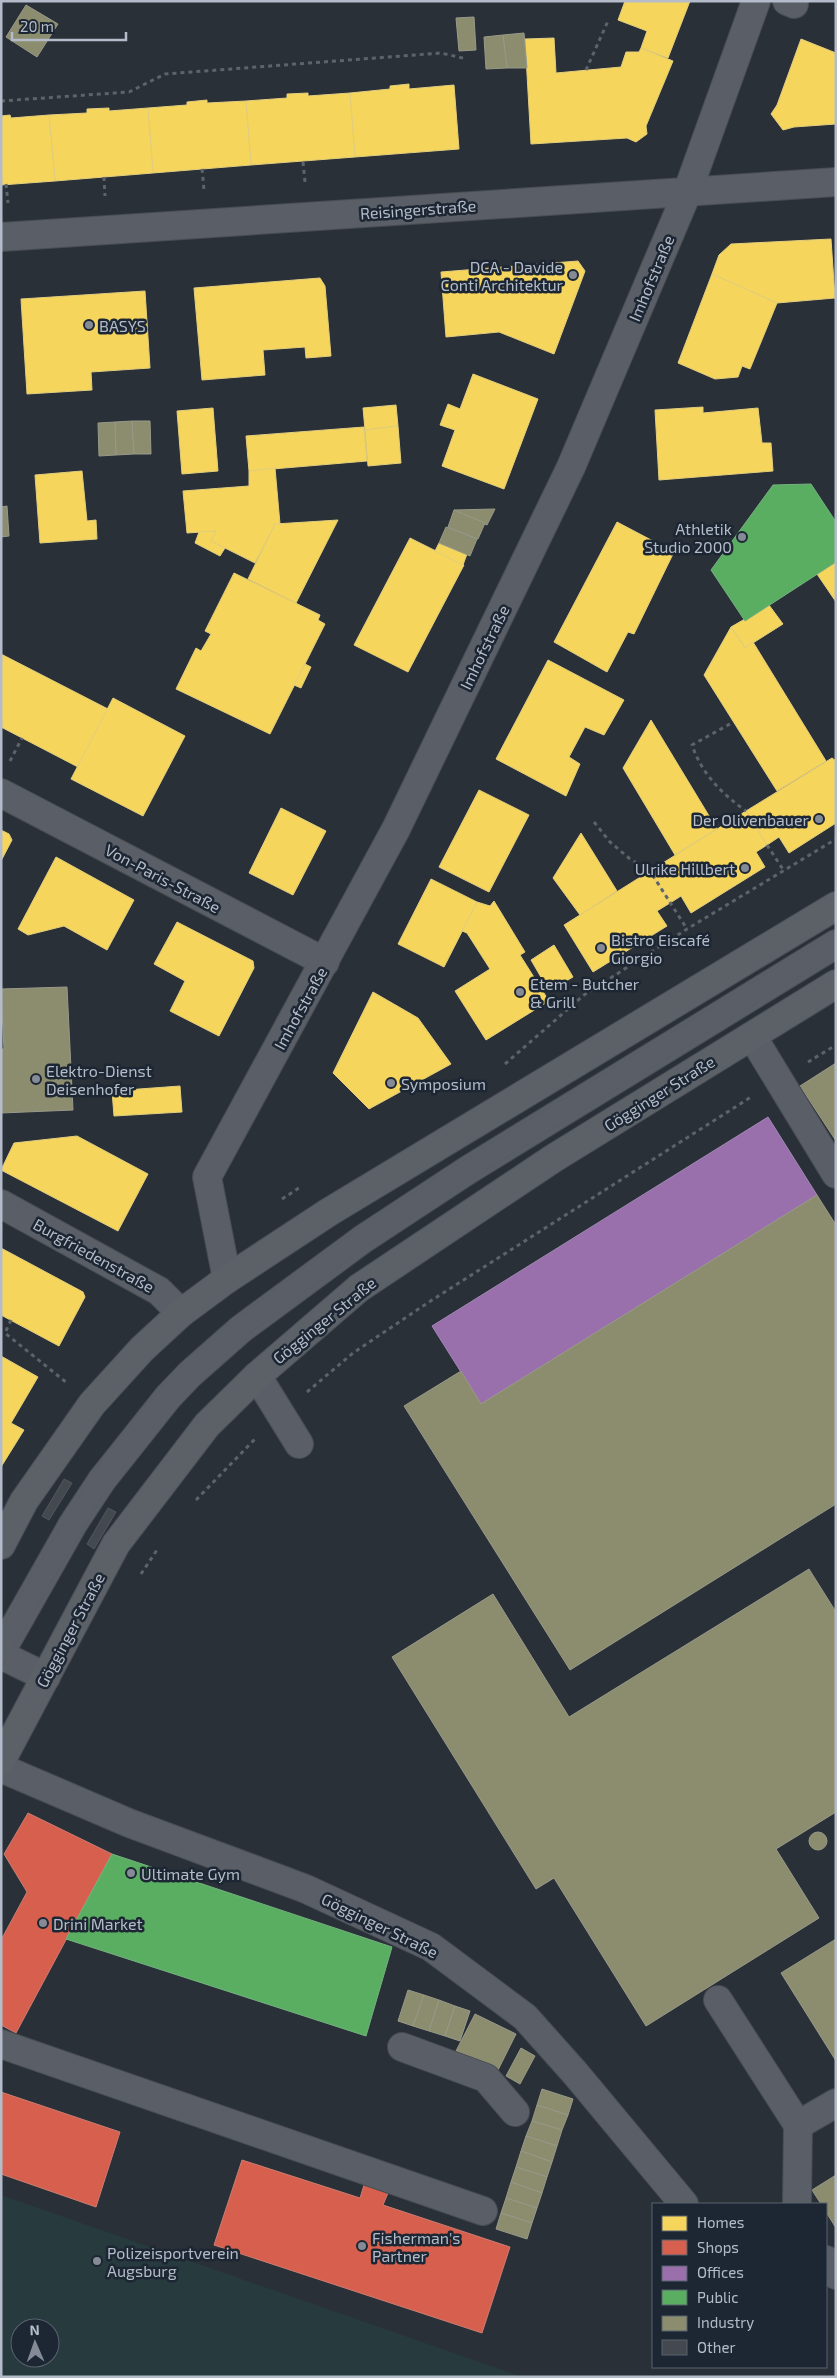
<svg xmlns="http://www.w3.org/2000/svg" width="837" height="2378" viewBox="0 0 837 2378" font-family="'Exo 2',sans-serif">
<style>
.green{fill:#273a3e;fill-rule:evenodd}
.homes{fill:#f6d55c;stroke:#e2ce7d}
.shops{fill:#d6604d;stroke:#cc7c72}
.offices{fill:#9970ab;stroke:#a187b4}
.public{fill:#5aae61;stroke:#75b280}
.industry{fill:#8c8c6e;stroke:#989a89}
.building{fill:#444950;stroke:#52575f}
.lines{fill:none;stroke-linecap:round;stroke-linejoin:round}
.minor-casing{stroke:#484c53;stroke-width:30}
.major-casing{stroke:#484c55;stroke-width:30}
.path{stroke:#5d636a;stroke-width:3;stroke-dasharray:4 4;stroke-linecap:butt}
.minor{stroke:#5a5e66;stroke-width:28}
.major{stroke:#5c6168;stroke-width:28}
.tram{stroke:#595d64;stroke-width:1}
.poi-dot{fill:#848b96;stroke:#1d2633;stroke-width:2}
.labels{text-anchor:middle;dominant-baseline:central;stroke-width:5;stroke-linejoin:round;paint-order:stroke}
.street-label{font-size:16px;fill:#b4bcc9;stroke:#1d2633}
.poi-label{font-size:16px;fill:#b4bcc9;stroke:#1d2633;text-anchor:start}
</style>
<rect width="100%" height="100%" fill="#2a3038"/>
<!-- green -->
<path class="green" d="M 1,2195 L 508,2372 L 520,2377 L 1,2377 ZM 20,2328 L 50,2328 L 50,2358 L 20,2358 Z"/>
<!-- homes -->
<g class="homes">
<path d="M 625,1 L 690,1 L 668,58 L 641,48 L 647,31 L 618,20 Z"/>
<path d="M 554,38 L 556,73 L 621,67 L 626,52 L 639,52 L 641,48 L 673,61 L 646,126 L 647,134 L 636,142 L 627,138 L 531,144 L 525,39 Z"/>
<path d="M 801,39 L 836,53 L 836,124 L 794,127 L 783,130 L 771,114 L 777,105 Z"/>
<path d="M 409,84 L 409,89 L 454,85 L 459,149 L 355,157 L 350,93 L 390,89 L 390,86 Z"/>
<path d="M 308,93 L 308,96 L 350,93 L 355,157 L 251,165 L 246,101 L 287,98 L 287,94 Z"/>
<path d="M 207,100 L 207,103 L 246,101 L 251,165 L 153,173 L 148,108 L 187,105 L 187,102 Z"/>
<path d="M 109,108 L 109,111 L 148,108 L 153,173 L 55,181 L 49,115 L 87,113 L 87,109 Z"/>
<path d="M 10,115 L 11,118 L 49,115 L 55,181 L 1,185 L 1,116 Z"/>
<path d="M 831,239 L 835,298 L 777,303 L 712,274 L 719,255 L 731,244 Z"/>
<path d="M 578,261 L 585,271 L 554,354 L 499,332 L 446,337 L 441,272 Z"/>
<path d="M 712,274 L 777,303 L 750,369 L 742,366 L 738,377 L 715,379 L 678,363 Z"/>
<path d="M 320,278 L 325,286 L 331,356 L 306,358 L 305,347 L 263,350 L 265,375 L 202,380 L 194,288 Z"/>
<path d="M 145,291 L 150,368 L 91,372 L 92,390 L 27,394 L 21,299 Z"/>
<path d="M 473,374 L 538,399 L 504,489 L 442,466 L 455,430 L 440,425 L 448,404 L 460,409 Z"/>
<path d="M 396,405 L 398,426 L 365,430 L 363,408 Z"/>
<path d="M 703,407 L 703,413 L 758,408 L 762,443 L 771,443 L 773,471 L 659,480 L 655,410 Z"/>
<path d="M 213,408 L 218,471 L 182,474 L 177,411 Z"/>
<path d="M 398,426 L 401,463 L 368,466 L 365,430 Z"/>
<path d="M 364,427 L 367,461 L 249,471 L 246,436 Z"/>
<path d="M 275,468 L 280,524 L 275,524 L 255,563 L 211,541 L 216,531 L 187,533 L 183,491 L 249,486 L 249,471 Z"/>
<path d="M 82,471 L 87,521 L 96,520 L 97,539 L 40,543 L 35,475 Z"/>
<path d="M 338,520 L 296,603 L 248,579 L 275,524 Z"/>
<path d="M 617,522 L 674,552 L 634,634 L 628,632 L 607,672 L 554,642 Z"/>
<path d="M 216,531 L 211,541 L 225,548 L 220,556 L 195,543 L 199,532 Z"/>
<path d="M 410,538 L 464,565 L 408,672 L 354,645 Z"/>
<path d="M 439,543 L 467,554 L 463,565 L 435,551 Z"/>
<path d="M 836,562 L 836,602 L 817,574 Z"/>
<path d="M 234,573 L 320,615 L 318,620 L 325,624 L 270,734 L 176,689 L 196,648 L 201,651 L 211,634 L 205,631 Z"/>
<path d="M 769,605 L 783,624 L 745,648 L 731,627 Z"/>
<path d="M 731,627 L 745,648 L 753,642 L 826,761 L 777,791 L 704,675 Z"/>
<path d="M 1,654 L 108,709 L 78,767 L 1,727 Z"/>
<path d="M 548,660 L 624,700 L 604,735 L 585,727 L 569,757 L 580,764 L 566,796 L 496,759 Z"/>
<path d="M 305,664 L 311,667 L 301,688 L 294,685 Z"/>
<path d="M 113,698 L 185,736 L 143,816 L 71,779 Z"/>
<path d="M 651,720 L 717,829 L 675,855 L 623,768 Z"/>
<path d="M 832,758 L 836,761 L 836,823 L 789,853 L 779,837 L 767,845 L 746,811 Z"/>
<path d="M 479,790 L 529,815 L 489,892 L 439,867 Z"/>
<path d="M 281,808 L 326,831 L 293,895 L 249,873 Z"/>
<path d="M 746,811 L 767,845 L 756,852 L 765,867 L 691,913 L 681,896 L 670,903 L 650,871 Z"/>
<path d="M 1,830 L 9,834 L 12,840 L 1,861 Z"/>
<path d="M 581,833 L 617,891 L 580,915 L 553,878 Z"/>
<path d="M 56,857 L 134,900 L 107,950 L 64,926 L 28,935 L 18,929 Z"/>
<path d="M 650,871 L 670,903 L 657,911 L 667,926 L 593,972 L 564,925 Z"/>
<path d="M 431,879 L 477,902 L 444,967 L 398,944 Z"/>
<path d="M 494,901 L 525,952 L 520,955 L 549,1001 L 486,1040 L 455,991 L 490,969 L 467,933 L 462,931 L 477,902 L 490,906 Z"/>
<path d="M 177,922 L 253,961 L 254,968 L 219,1036 L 170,1011 L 185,981 L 154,964 Z"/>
<path d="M 554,945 L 573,977 L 549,991 L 531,960 Z"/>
<path d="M 373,992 L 418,1018 L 451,1064 L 369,1109 L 333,1073 Z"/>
<path d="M 180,1086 L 182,1112 L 114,1116 L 112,1091 Z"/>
<path d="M 77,1136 L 148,1174 L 118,1231 L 1,1170 L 14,1143 Z"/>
<path d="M 1,1248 L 83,1292 L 85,1297 L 59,1346 L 1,1315 Z"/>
<path d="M 1,1356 L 38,1377 L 11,1423 L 24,1430 L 1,1467 Z"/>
</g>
<!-- shops -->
<g class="shops">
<path d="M 28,1813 L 112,1854 L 16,2033 L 1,2025 L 1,1940 L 27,1892 L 4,1854 Z"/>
<path d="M 1,2092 L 120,2132 L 96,2207 L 1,2174 Z"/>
<path d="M 242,2160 L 360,2198 L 364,2185 L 388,2193 L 383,2205 L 510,2247 L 482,2333 L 214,2245 Z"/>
</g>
<!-- offices -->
<path class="offices" d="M 768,1117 L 817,1195 L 481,1404 L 432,1326 Z"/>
<!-- public -->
<g class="public">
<path d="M 811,484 L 836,522 L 836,562 L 745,621 L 711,570 L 773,485 Z"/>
<path d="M 112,1854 L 392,1947 L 366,2036 L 66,1939 Z"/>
</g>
<!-- industry -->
<g class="industry">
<path d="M 26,5 L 58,24 L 37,57 L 6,37 Z"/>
<path d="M 474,17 L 476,50 L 459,51 L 456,18 Z"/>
<path d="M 524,33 L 527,68 L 507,68 L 503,35 Z"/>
<path d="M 503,35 L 507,68 L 486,69 L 484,37 Z"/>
<path d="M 132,421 L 134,454 L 116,455 L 115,422 Z"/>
<path d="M 132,421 L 150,421 L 151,454 L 134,454 Z"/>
<path d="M 115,422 L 116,455 L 99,456 L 98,423 Z"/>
<path d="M 7,506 L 9,536 L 1,537 L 1,507 Z"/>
<path d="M 495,509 L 487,525 L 454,510 Z"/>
<path d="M 454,510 L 485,523 L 478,539 L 448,527 Z"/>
<path d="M 446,527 L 477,539 L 470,556 L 439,543 Z"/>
<path d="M 67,987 L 73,1110 L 1,1113 L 1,1049 L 4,1049 L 1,989 Z"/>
<path d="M 836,1063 L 836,1141 L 800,1086 Z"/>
<path d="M 817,1195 L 836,1225 L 836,1504 L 570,1670 L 404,1406 L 461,1371 L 481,1404 Z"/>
<path d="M 809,1569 L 836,1612 L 836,1812 L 776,1849 L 819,1918 L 646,2026 L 554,1878 L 536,1889 L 392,1657 L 493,1594 L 569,1717 Z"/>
<circle cx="818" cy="1841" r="9"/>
<path d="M 836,1939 L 836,2061 L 781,1973 Z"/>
<path d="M 408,1990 L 424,1995 L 413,2026 L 398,2021 Z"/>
<path d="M 424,1995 L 439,2000 L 429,2031 L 413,2026 Z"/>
<path d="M 439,2000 L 455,2006 L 445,2036 L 429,2031 Z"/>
<path d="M 455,2006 L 470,2011 L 460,2041 L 445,2036 Z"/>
<path d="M 475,2014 L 516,2034 L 497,2072 L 456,2051 Z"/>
<path d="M 521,2048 L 535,2056 L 520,2084 L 506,2076 Z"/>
<path d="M 542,2089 L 573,2099 L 568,2115 L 537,2105 Z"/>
<path d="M 537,2105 L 568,2115 L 562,2130 L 532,2121 Z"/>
<path d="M 532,2121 L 562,2130 L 557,2146 L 526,2136 Z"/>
<path d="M 526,2136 L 557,2146 L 552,2162 L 521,2151 Z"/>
<path d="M 521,2151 L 552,2162 L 547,2177 L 516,2167 Z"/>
<path d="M 516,2167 L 547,2177 L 542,2193 L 511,2182 Z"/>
<path d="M 836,2175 L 836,2228 L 826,2212 L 826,2204 L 821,2204 L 812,2190 Z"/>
<path d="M 511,2182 L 542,2193 L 537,2208 L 506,2198 Z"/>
<path d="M 506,2198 L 537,2208 L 532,2223 L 501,2213 Z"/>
<path d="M 501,2213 L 532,2223 L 527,2239 L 496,2229 Z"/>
</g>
<!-- building -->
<g class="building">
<path d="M 64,1479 L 72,1483 L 49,1520 L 42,1516 Z"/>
<path d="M 108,1508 L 116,1512 L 94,1549 L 87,1544 Z"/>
</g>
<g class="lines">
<!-- minor casing -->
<g class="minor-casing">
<g id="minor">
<path d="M 787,1 L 794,4"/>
<path d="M 1,237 L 836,182"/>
<path d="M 1,793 L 325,962"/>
<path d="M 752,1036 L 836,1174"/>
<path d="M 1,1204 L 159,1291 L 181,1313"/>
<path d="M 227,1279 L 207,1177 L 396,829 L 571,467 L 687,193 L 756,1"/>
<path d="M 257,1376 L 299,1444"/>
<path d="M 1,1651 L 73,1524 L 102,1480 L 168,1397 L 190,1374 L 241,1329 L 363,1239 L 468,1170 L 836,944"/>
<path d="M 1,1655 L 46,1677"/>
<path d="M 1,1768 L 129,1823 L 306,1889 L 431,1947 L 525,2017 L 575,2073 L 684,2204"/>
<path d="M 718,2000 L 798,2125"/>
<path d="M 1,2044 L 483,2211"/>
<path d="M 402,2047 L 486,2078 L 515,2112"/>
<path d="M 797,2204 L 798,2125 L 836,2103"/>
<path d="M 826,2260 L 836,2275"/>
</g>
</g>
<!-- major casing -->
<g class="major-casing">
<g id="major">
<path d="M 1,1545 L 24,1501 L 92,1404 L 142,1349 L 181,1313 L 227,1279 L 329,1212 L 836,906"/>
<path d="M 1,1761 L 116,1544 L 207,1425 L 257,1376 L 359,1288 L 554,1158 L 836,984"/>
</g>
</g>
<!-- path -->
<g class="path">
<path d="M 586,70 L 608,21"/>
<path d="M 1,101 L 129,92 L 165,74 L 441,53 L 467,59"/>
<path d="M 303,162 L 305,182"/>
<path d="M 202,169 L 204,190"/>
<path d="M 104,177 L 105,196"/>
<path d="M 6,184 L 8,203"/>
<path d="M 730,724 L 692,745 C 702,774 721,793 746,811"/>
<path d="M 10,761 L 22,738"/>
<path d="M 594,822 L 610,842 L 630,859 L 650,871 L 687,929"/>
<path d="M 767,845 L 784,871"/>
<path d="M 808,1062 L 836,1045"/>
<path d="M 505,1064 L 584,995 L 687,929 L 836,839"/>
<path d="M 282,1199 L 302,1186"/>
<path d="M 11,1320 L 5,1333 L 67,1383"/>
<path d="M 307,1392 L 353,1353 L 429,1302 L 751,1097"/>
<path d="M 196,1500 L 256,1438"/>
<path d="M 141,1574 L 157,1550"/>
</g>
<!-- minor -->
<use href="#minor" class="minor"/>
<!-- major -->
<use href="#major" class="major"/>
<!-- tram -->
<g class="tram">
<path d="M 1,1628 L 93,1473 L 137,1416 L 181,1366 L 233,1321 L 356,1230 L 462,1161 L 836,931"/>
<path d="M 1,1668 L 109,1485 L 153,1428 L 195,1381 L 246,1336 L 367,1246 L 473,1178 L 836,954"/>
</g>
</g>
<!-- markers -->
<g class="poi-dot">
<circle cx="573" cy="275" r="5"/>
<circle cx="89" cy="325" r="5"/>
<circle cx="742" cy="537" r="5"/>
<circle cx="819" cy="819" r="5"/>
<circle cx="745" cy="868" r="5"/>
<circle cx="601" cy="948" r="5"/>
<circle cx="520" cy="992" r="5"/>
<circle cx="36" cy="1079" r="5"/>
<circle cx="391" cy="1083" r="5"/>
<circle cx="131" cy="1873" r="5"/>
<circle cx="43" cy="1923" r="5"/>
<circle cx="362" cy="2246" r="5"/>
<circle cx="97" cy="2261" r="5"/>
</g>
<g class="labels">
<!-- street labels -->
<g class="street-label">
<text transform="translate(418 209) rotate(-4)">Reisingerstraße</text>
<text transform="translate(651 278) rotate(-67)">Imhofstraße</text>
<text transform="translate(484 647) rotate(-64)">Imhofstraße</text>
<text transform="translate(163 878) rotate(28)">Von-Paris-Straße</text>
<text transform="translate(300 1008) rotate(-61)">Imhofstraße</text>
<text transform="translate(659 1093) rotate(-32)">Gögginger Straße</text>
<text transform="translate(94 1255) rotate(29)">Burgfriedenstraße</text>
<text transform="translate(324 1320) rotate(-39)">Gögginger Straße</text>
<text transform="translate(70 1630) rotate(-62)">Gögginger Straße</text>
<text transform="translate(380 1925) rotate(26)">Gögginger Straße</text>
</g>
<!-- poi labels -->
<g class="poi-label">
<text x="563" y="266" text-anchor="end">DCA - Davide<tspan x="563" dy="18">Conti Architektur</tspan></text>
<text x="99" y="325">BASYS</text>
<text x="732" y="528" text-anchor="end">Athletik<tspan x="732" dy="18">Studio 2000</tspan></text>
<text x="809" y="819" text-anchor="end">Der Olivenbauer</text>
<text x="735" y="868" text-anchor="end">Ulrike Hillbert</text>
<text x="611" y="939">Bistro Eiscafé<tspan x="611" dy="18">Giorgio</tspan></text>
<text x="530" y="983">Etem - Butcher<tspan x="530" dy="18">&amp; Grill</tspan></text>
<text x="46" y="1070">Elektro-Dienst<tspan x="46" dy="18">Deisenhofer</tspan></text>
<text x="401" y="1083">Symposium</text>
<text x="141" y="1873">Ultimate Gym</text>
<text x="53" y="1923">Drini Market</text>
<text x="372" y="2237">Fisherman's<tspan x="372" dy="18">Partner</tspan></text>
<text x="107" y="2252">Polizeisportverein<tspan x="107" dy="18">Augsburg</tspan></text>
</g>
</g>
<!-- border -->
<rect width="837" height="2378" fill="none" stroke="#b4bcc9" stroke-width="5"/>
<!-- legend -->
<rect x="652" y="2203" width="175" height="165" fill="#1d2633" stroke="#59626f"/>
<rect x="662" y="2216" width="25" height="15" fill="#f6d55c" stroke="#59626f"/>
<text x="697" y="2228" font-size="15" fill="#b4bcc9">Homes</text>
<rect x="662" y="2240" width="25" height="15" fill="#d6604d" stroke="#59626f"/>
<text x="697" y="2253" font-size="15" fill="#b4bcc9">Shops</text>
<rect x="662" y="2266" width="25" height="15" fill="#9970ab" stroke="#59626f"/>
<text x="697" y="2278" font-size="15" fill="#b4bcc9">Offices</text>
<rect x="662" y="2290" width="25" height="15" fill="#5aae61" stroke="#59626f"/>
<text x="697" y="2303" font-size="15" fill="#b4bcc9">Public</text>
<rect x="662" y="2316" width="25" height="15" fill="#8c8c6e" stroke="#59626f"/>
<text x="697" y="2328" font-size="15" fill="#b4bcc9">Industry</text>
<rect x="662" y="2340" width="25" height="15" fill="#444950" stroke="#59626f"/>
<text x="697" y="2353" font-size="15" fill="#b4bcc9">Other</text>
<!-- north arrow -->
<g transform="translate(35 2343) rotate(358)"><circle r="24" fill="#1d2633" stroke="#59626f"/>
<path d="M0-4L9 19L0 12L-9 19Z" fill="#848b96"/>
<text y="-8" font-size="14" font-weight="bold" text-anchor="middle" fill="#b4bcc9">N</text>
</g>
<!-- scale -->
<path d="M12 32v8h114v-8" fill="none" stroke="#b4bcc9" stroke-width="2.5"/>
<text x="20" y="32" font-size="15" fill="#b4bcc9" stroke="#1d2633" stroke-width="4" paint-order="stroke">20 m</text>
</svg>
